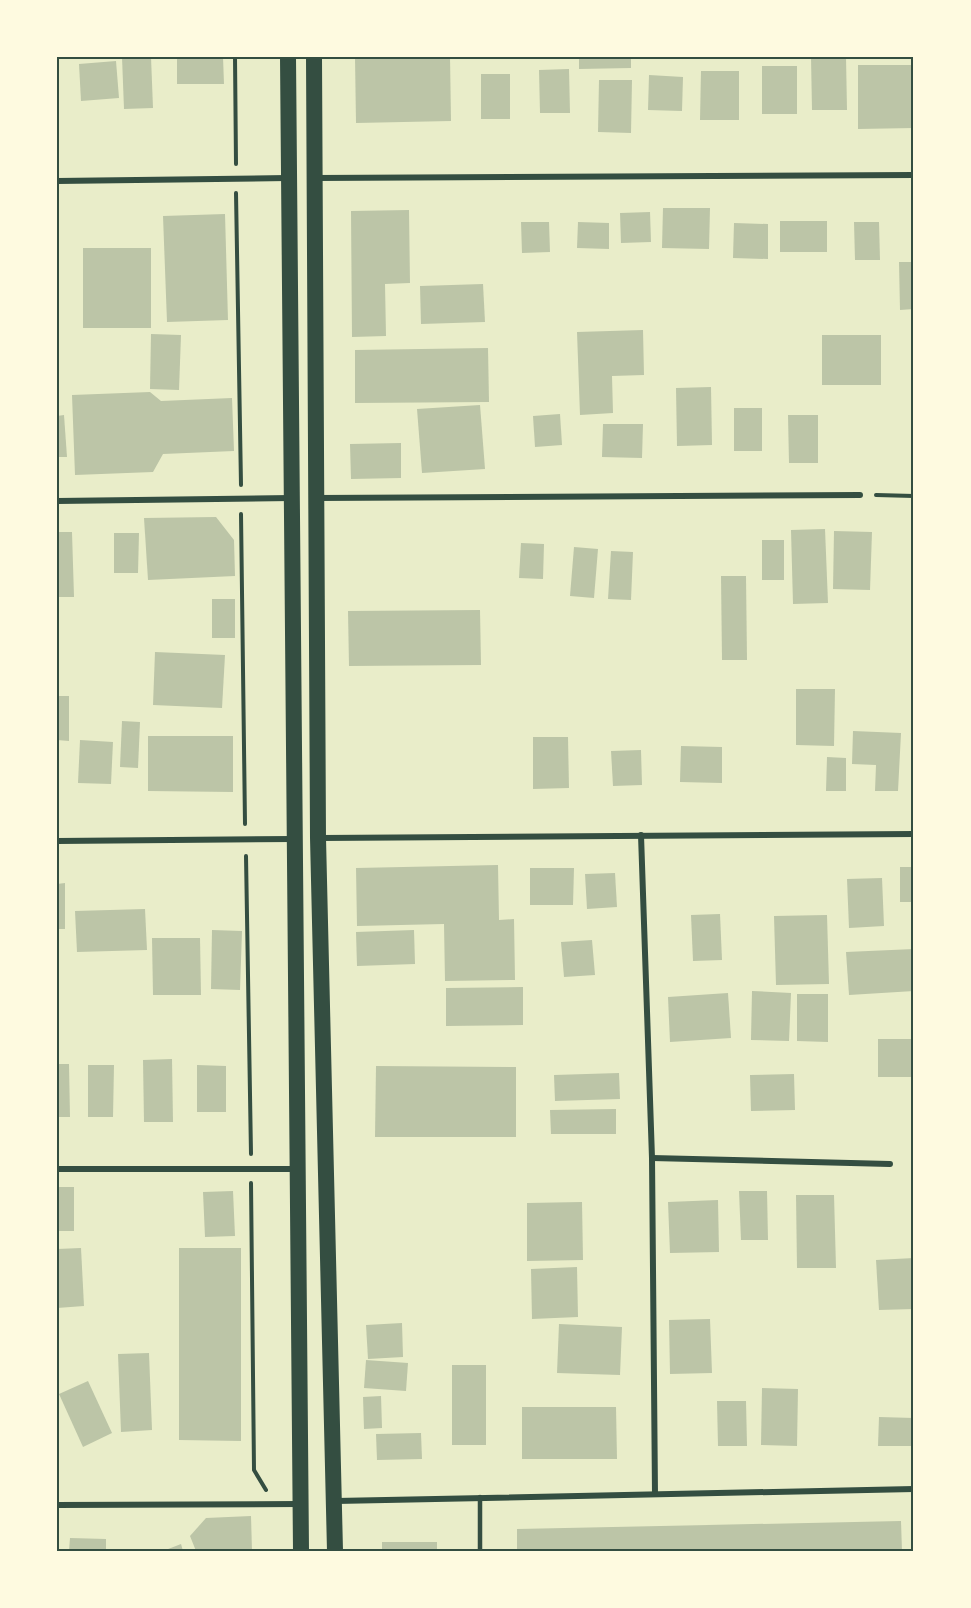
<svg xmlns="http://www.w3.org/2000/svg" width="971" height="1608" viewBox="0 0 971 1608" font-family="Manrope,sans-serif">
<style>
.building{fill:#bcc5a7}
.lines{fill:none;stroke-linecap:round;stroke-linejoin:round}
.path{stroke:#344e41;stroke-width:4}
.service{stroke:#344e41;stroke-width:4.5}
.minor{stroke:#344e41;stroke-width:6}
.trunk{stroke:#344e41;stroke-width:16}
.neatline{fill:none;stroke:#344e41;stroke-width:2}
</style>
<rect width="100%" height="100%" fill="#e9edc9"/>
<!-- building -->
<g class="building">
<path d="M 122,57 L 151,57 L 153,108 L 124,109 Z"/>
<path d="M 177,57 L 223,57 L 224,84 L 177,84 Z"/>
<path d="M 355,57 L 450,57 L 451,121 L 356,123 Z"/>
<path d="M 579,57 L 631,57 L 631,68 L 579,69 Z"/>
<path d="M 811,57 L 846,57 L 847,110 L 812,110 Z"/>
<path d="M 116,61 L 119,98 L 81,101 L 79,64 Z"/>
<path d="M 858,65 L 914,65 L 914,128 L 858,129 Z"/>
<rect x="762" y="66" width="35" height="48"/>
<path d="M 569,69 L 570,113 L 540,113 L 539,70 Z"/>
<path d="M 701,71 L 739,71 L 739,120 L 700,120 Z"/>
<rect x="481" y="74" width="29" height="45"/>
<path d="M 649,75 L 683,77 L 682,111 L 648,110 Z"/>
<path d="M 599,80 L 632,80 L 631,133 L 598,132 Z"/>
<path d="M 663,208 L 710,208 L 709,249 L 662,248 Z"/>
<path d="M 409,210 L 410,283 L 385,284 L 386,336 L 352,337 L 351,211 Z"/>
<path d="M 650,212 L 651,242 L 621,243 L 620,213 Z"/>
<path d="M 225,214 L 228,320 L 167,322 L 163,216 Z"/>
<rect x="780" y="221" width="47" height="31"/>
<path d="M 521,222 L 549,222 L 550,252 L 522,253 Z"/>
<path d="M 578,222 L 609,223 L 609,249 L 577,248 Z"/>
<path d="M 854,222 L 879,222 L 880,260 L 855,260 Z"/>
<path d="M 734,223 L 768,224 L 768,259 L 733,258 Z"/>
<rect x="83" y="248" width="68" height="80"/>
<path d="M 899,262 L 914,262 L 914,309 L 900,310 Z"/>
<path d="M 483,284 L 485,322 L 421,324 L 420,286 Z"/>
<path d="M 643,330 L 644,375 L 612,376 L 613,413 L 580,415 L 577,332 Z"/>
<path d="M 151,334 L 181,335 L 179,390 L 150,389 Z"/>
<rect x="822" y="335" width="59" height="50"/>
<path d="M 488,348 L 489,402 L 355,403 L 355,350 Z"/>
<path d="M 711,387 L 712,445 L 677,446 L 676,388 Z"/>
<path d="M 150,392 L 161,401 L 232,398 L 234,451 L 163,454 L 153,472 L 75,475 L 72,395 Z"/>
<path d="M 480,405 L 485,469 L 422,473 L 417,409 Z"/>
<rect x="734" y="408" width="28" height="43"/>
<path d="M 560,414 L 562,445 L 535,447 L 533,416 Z"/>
<path d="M 64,415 L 67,457 L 57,457 L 57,416 Z"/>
<path d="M 788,415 L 818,415 L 818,463 L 789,463 Z"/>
<path d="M 603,424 L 643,424 L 642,458 L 602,457 Z"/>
<path d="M 401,443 L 401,478 L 351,479 L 350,444 Z"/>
<path d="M 216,517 L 234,540 L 235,576 L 148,580 L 144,518 Z"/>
<path d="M 825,529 L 828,603 L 793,604 L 791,530 Z"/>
<path d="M 834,531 L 872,532 L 870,590 L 833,589 Z"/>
<path d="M 57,532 L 72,532 L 74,597 L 57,597 Z"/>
<path d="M 114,533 L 139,533 L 138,573 L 114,573 Z"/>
<rect x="762" y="540" width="22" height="40"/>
<path d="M 521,543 L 544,544 L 543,579 L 519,578 Z"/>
<path d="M 574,547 L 598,549 L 594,598 L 570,596 Z"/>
<path d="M 611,551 L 633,552 L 631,600 L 608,599 Z"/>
<path d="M 721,576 L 746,576 L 747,660 L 722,660 Z"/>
<rect x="212" y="599" width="23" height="39"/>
<path d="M 480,610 L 481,665 L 349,666 L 348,611 Z"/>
<path d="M 155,652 L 225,655 L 222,708 L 153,705 Z"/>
<path d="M 796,689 L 835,689 L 834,746 L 796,745 Z"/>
<path d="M 57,696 L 69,696 L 69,741 L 57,740 Z"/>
<path d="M 122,721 L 140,722 L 138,768 L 120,767 Z"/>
<path d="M 853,731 L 901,733 L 898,791 L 875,791 L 876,765 L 852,764 Z"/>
<path d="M 148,736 L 233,736 L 233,792 L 148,791 Z"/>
<path d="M 533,737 L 568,737 L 569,788 L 533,789 Z"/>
<path d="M 80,740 L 113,742 L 111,784 L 78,783 Z"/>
<path d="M 681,746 L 722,747 L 722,783 L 680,782 Z"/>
<path d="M 641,750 L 642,785 L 613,786 L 611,751 Z"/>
<path d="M 827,757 L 846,758 L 846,791 L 826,791 Z"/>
<path d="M 498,865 L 499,920 L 514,919 L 515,980 L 445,981 L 444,924 L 357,926 L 356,868 Z"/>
<rect x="900" y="867" width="14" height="35"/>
<path d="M 530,868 L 574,868 L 573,905 L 530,905 Z"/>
<path d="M 615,873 L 617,907 L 587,909 L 585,874 Z"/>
<path d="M 882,878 L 884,926 L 849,928 L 847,879 Z"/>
<path d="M 65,883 L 65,929 L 57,929 L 57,884 Z"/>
<path d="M 145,909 L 147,950 L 77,952 L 75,911 Z"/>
<path d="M 720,914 L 722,960 L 693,961 L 691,915 Z"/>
<path d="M 827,915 L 829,984 L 776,985 L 774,916 Z"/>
<path d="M 212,930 L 242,931 L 240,990 L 211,989 Z"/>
<path d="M 414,930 L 415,964 L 357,966 L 356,932 Z"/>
<path d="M 152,938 L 200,938 L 201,995 L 153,995 Z"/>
<path d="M 592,940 L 595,975 L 564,977 L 561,942 Z"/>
<path d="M 914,949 L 914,991 L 849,995 L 846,952 Z"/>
<path d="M 523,987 L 523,1025 L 446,1026 L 446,988 Z"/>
<path d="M 752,991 L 791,993 L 789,1041 L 751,1040 Z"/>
<path d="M 728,993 L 731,1038 L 670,1042 L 668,997 Z"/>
<path d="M 797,994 L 828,994 L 828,1042 L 797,1041 Z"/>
<rect x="878" y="1039" width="36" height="38"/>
<path d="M 172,1059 L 173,1122 L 144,1122 L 143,1060 Z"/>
<path d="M 57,1064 L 69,1064 L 70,1117 L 57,1117 Z"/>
<path d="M 88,1065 L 114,1065 L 113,1117 L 88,1117 Z"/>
<path d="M 197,1065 L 226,1066 L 226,1112 L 197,1112 Z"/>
<path d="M 376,1066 L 516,1067 L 516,1137 L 375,1137 Z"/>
<path d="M 619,1073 L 620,1099 L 555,1101 L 554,1075 Z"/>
<path d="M 794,1074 L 795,1110 L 751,1111 L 750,1075 Z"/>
<path d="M 616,1109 L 616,1134 L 551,1134 L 550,1110 Z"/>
<rect x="57" y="1187" width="17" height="44"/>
<path d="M 233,1191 L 235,1236 L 205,1237 L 203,1192 Z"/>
<path d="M 739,1191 L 767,1191 L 768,1240 L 741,1240 Z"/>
<path d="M 796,1195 L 834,1195 L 836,1268 L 797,1268 Z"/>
<path d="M 718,1200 L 719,1252 L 670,1253 L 668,1202 Z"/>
<path d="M 582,1202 L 583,1260 L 527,1261 L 527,1203 Z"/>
<path d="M 81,1248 L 84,1306 L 57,1308 L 57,1249 Z"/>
<path d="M 179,1248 L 241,1248 L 241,1441 L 179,1440 Z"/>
<path d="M 914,1258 L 914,1309 L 879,1310 L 876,1260 Z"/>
<path d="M 577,1267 L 578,1317 L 532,1319 L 531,1269 Z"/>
<path d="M 710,1319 L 712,1373 L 670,1374 L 669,1320 Z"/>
<path d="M 402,1323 L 403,1357 L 368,1359 L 366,1325 Z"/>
<path d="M 559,1324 L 622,1327 L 620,1375 L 557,1373 Z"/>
<path d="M 149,1353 L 152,1430 L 121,1432 L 118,1354 Z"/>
<path d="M 366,1360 L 408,1363 L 406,1391 L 364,1388 Z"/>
<rect x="452" y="1365" width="34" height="80"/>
<path d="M 88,1381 L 112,1433 L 83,1447 L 59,1394 Z"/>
<path d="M 762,1388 L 798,1389 L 797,1446 L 761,1445 Z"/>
<path d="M 381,1396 L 382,1428 L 364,1429 L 363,1397 Z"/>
<path d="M 717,1401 L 746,1401 L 747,1446 L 718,1446 Z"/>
<path d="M 522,1407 L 616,1407 L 617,1459 L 522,1459 Z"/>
<path d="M 879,1417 L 914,1418 L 914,1446 L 878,1446 Z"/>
<path d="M 421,1433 L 422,1459 L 377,1460 L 376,1434 Z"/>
<path d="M 251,1516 L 252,1551 L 196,1551 L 190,1536 L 206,1518 Z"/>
<path d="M 901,1521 L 902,1551 L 517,1551 L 517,1529 Z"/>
<path d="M 70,1538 L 106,1539 L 106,1551 L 69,1551 Z"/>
<rect x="382" y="1542" width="55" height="9"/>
<path d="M 181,1544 L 183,1551 L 163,1551 Z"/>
</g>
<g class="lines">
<!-- path -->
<g class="path">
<path d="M 235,57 L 236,164"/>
<path d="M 236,193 L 241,485"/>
<path d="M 876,495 L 914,496"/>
<path d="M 241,514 L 245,824"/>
<path d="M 246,856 L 251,1154"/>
<path d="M 251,1183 L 254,1470 L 266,1490"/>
</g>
<!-- service -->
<path class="service" d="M 480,1551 L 480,1497"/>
<!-- minor -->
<g class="minor">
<path d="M 316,178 L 914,175"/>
<path d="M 57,181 L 287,178"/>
<path d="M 317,498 L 860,495"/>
<path d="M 57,501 L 291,498"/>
<path d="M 641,835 L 652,1158 L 655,1494"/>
<path d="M 321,838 L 914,834"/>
<path d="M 57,841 L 294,839"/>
<path d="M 652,1158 L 890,1164"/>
<path d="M 57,1169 L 296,1169"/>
<path d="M 336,1501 L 914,1489"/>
<path d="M 57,1505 L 300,1504"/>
</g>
<!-- trunk -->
<g class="trunk">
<path d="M 288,57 L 301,1551"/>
<path d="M 314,57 L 318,838 L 335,1551"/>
</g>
</g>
<!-- border -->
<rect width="971" height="1608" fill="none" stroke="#fefae0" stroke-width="117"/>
<rect x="58" y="58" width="854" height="1492" class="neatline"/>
</svg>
